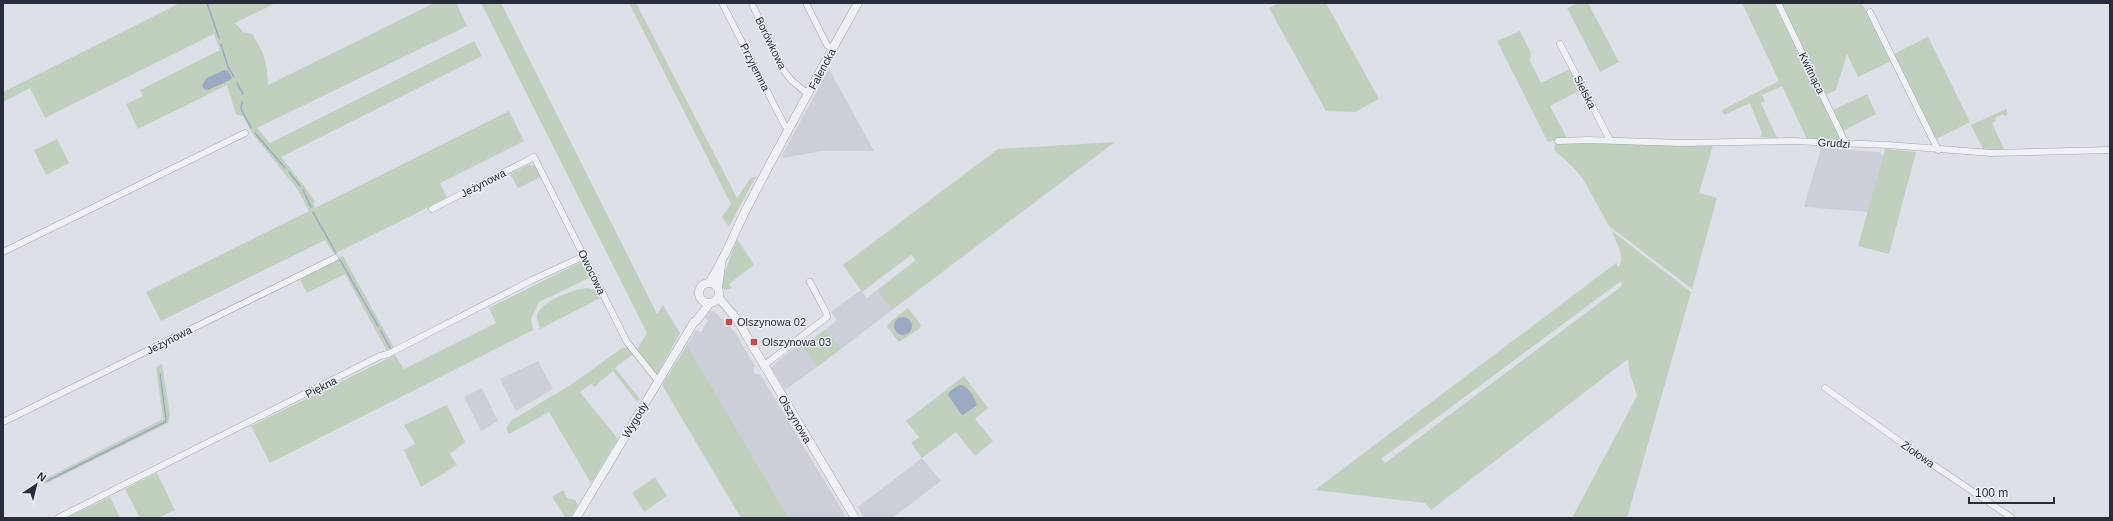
<svg xmlns="http://www.w3.org/2000/svg" width="2113" height="521" viewBox="0 0 2113 521" font-family="Helvetica,sans-serif">
<style>
.built{fill:#cccfd7}
.green{fill:#c1cfbf;fill-rule:evenodd}
.water{fill:#9baac3}
.lines{fill:none;stroke-linecap:round;stroke-linejoin:round}
.stream{stroke:#9baac3;stroke-width:1.5}
.minor-casing{stroke:#a3a7af;stroke-width:7}
.tertiary-casing{stroke:#a3a7af;stroke-width:9}
.minor{stroke:#f0f1f5;stroke-width:6}
.tertiary{stroke:#f0f1f5;stroke-width:8}
.poi-dot{fill:#c34a50;stroke:#eceff4;stroke-width:1.5}
.labels{text-anchor:middle;dominant-baseline:central;stroke-width:3;stroke-linejoin:round;paint-order:stroke}
.street-label{font-size:11px;fill:#282d3b;stroke:#eceff4}
.poi-label{font-size:11px;fill:#282d3b;stroke:#eceff4;text-anchor:start}
</style>
<rect width="100%" height="100%" fill="#dde0e6"/>
<!-- built -->
<g class="built">
<path d="M 829,69 L 874,151 L 822,151 L 783,158 L 782,155 Z"/>
<path d="M 1821,148 L 1879,152 L 1883,156 L 1868,212 L 1804,207 Z"/>
<path d="M 861,290 L 867,298 L 877,290 L 892,310 L 841,349 L 826,329 L 837,320 L 831,312 Z"/>
<path d="M 714,311 L 734,331 L 755,366 L 753,370 L 754,372 L 756,374 L 760,374 L 845,515 L 843,518 L 789,518 L 687,345 L 696,330 L 701,332 L 703,329 L 708,321 L 704,316 L 707,312 Z"/>
<path d="M 800,344 L 817,367 L 785,390 L 771,368 L 776,364 L 775,363 Z"/>
<path d="M 538,361 L 553,389 L 516,411 L 500,379 Z"/>
<path d="M 482,388 L 498,421 L 481,431 L 464,397 Z"/>
<path d="M 922,458 L 941,481 L 892,518 L 864,518 L 858,507 Z"/>
</g>
<!-- green -->
<g class="green">
<path d="M 180,3 L 276,3 L 235,23 L 243,32 L 252,34 C 265,55 267,61 268,85 L 434,3 L 456,3 L 467,26 L 257,128 L 270,143 L 474,41 L 482,56 L 281,157 L 305,187 L 315,202 L 313,203 L 315,208 L 509,111 L 524,141 L 440,183 L 447,198 L 334,254 L 325,240 L 161,321 L 146,292 L 309,211 L 298,190 L 252,133 L 243,116 L 236,114 L 227,85 L 138,129 L 126,104 L 143,96 L 140,90 L 220,50 L 214,34 L 45,118 L 30,88 L 3,102 L 3,92 Z"/>
<path d="M 481,3 L 501,3 L 657,314 L 663,305 L 680,333 L 657,375 L 654,375 L 636,351 L 647,333 Z"/>
<path d="M 629,3 L 636,3 L 737,198 L 750,179 L 756,176 L 729,227 L 722,217 L 731,204 Z"/>
<path d="M 1279,3 L 1326,3 L 1379,99 L 1355,112 L 1326,111 L 1269,8 Z"/>
<path d="M 1578,3 L 1588,3 L 1619,62 L 1600,72 L 1567,8 Z"/>
<path d="M 1742,3 L 1774,3 L 1840,136 L 1838,141 L 1807,139 L 1782,86 L 1762,95 L 1765,101 L 1761,103 L 1777,138 L 1760,137 L 1762,133 L 1750,103 L 1724,115 L 1722,110 L 1779,81 Z"/>
<path d="M 1781,3 L 1862,3 L 1891,61 L 1858,77 L 1847,54 L 1836,90 L 1826,95 Z"/>
<path d="M 1520,31 L 1531,53 L 1530,61 L 1541,83 L 1570,69 L 1581,90 L 1550,106 L 1567,138 L 1548,142 L 1497,41 Z"/>
<path d="M 1928,37 L 1970,122 L 1936,139 L 1894,54 Z"/>
<path d="M 1867,94 L 1876,114 L 1843,131 L 1833,110 Z"/>
<path d="M 2006,109 L 2008,114 L 2005,116 L 2003,114 L 1995,118 L 1996,121 L 1992,123 L 2005,151 L 1984,151 L 1971,125 Z"/>
<path d="M 57,139 L 69,163 L 46,175 L 34,150 Z"/>
<path d="M 1593,141 L 1652,145 L 1713,145 L 1699,193 L 1717,198 L 1692,289 L 1609,226 L 1583,179 L 1572,166 L 1555,151 L 1554,146 L 1559,142 Z"/>
<path d="M 1115,142 L 892,310 L 877,290 L 916,260 L 911,255 L 862,292 L 843,265 L 998,149 Z"/>
<path d="M 1885,149 L 1916,152 L 1889,254 L 1858,246 Z"/>
<path d="M 528,165 L 537,166 L 543,176 L 518,188 L 510,174 Z"/>
<path d="M 1612,231 L 1691,292 L 1627,518 L 1572,518 L 1637,396 L 1629,370 L 1628,359 L 1431,510 L 1425,503 L 1315,490 L 1616,263 L 1618,267 C 1627,259 1615,241 1612,231 ZM 1621,281 L 1622,286 L 1385,463 L 1381,459 Z"/>
<path d="M 737,239 L 754,265 L 729,284 L 732,288 L 724,290 L 722,283 L 723,277 Z"/>
<path d="M 343,256 L 394,348 L 387,351 L 345,274 L 307,293 L 300,279 Z"/>
<path d="M 581,262 L 584,262 L 591,277 L 539,302 L 531,319 L 533,330 L 270,463 L 251,426 L 395,355 L 404,369 L 496,323 L 489,308 Z"/>
<path d="M 587,288 L 598,290 L 602,297 L 540,329 C 539,325 537,320 537,316 C 539,302 574,289 587,288 Z"/>
<path d="M 908,308 L 921,325 L 919,329 L 899,342 L 887,327 L 891,321 Z"/>
<path d="M 826,329 L 841,349 L 817,367 L 800,344 L 805,340 L 807,343 Z"/>
<path d="M 687,345 L 789,518 L 741,518 L 662,385 Z"/>
<path d="M 622,348 L 628,348 L 633,354 L 615,368 L 640,399 L 637,402 L 613,371 L 594,387 L 591,384 L 580,392 L 618,439 L 591,483 L 549,412 L 509,434 L 506,428 L 512,420 L 569,386 Z"/>
<path d="M 162,364 L 170,415 L 168,423 L 45,484 L 43,480 L 163,419 L 156,367 Z"/>
<path d="M 964,376 L 988,408 L 975,419 L 993,441 L 975,456 L 956,432 L 922,458 L 911,443 L 919,437 L 906,421 Z"/>
<path d="M 447,405 L 465,442 L 450,454 L 457,465 L 421,487 L 404,450 L 415,444 L 404,425 Z"/>
<path d="M 157,473 L 175,510 L 158,518 L 140,518 L 125,489 Z"/>
<path d="M 655,477 L 667,496 L 644,512 L 632,493 Z"/>
<path d="M 563,490 L 567,498 L 575,500 L 578,505 L 570,518 L 566,518 L 552,497 Z"/>
<path d="M 110,497 L 120,518 L 66,518 Z"/>
</g>
<!-- water -->
<g class="water">
<path d="M 224,70 L 228,71 L 232,78 L 230,80 L 208,90 L 204,89 L 202,85 L 207,78 Z"/>
<circle cx="903" cy="326" r="9"/>
<path d="M 960,385 C 969,386 974,397 977,405 L 963,415 L 961,414 L 948,395 L 950,391 Z"/>
</g>
<g class="lines">
<!-- stream -->
<g class="stream">
<path d="M 207,3 L 219,38"/>
<path d="M 221,44 L 228,67 L 234,77"/>
<path d="M 237,83 L 243,94"/>
<path d="M 242,102 L 241,109 L 251,128"/>
<path d="M 255,133 L 285,168"/>
<path d="M 289,172 L 300,186"/>
<path d="M 303,190 L 311,207"/>
<path d="M 313,212 L 336,253"/>
<path d="M 340,260 L 378,326"/>
<path d="M 381,331 L 390,348"/>
<path d="M 47,481 L 165,422 L 166,419 L 160,374"/>
</g>
<!-- minor casing -->
<g class="minor-casing">
<g id="minor">
<path d="M 722,3 L 785,126 L 789,130"/>
<path d="M 806,3 L 827,45 L 832,49"/>
<path d="M 1778,3 L 1846,144"/>
<path d="M 753,6 L 784,71 L 791,80 L 808,94"/>
<path d="M 1870,12 L 1938,150"/>
<path d="M 1560,44 L 1610,140"/>
<path d="M 1558,141 L 1588,140 L 1682,143 L 1792,141 L 1888,145 L 1991,153 L 2110,150"/>
<path d="M 432,209 L 534,157 L 627,342 L 658,381"/>
<path d="M 3,252 L 245,133"/>
<path d="M 763,366 L 827,317 L 826,312 L 810,282"/>
<path d="M 1825,388 L 1923,458 L 2012,518"/>
<path d="M 3,422 L 335,258"/>
<path d="M 58,518 L 380,356 L 388,354 L 532,280 L 584,256"/>
</g>
</g>
<!-- tertiary casing -->
<g class="tertiary-casing">
<g id="tertiary">
<circle cx="709" cy="293" r="10"/>
<path d="M 709,283 C 725,259 736,228 750,202 C 785,135 821,69 858,3"/>
<path d="M 718,287 L 721,265"/>
<path d="M 719,298 L 736,318 L 855,518"/>
<path d="M 576,518 L 694,322 L 697,320 L 709,304"/>
</g>
</g>
<!-- minor -->
<use href="#minor" class="minor"/>
<!-- tertiary -->
<use href="#tertiary" class="tertiary"/>
</g>
<!-- markers -->
<g class="poi-dot">
<rect x="725" y="318" width="8" height="8" rx="2"/>
<rect x="750" y="338" width="8" height="8" rx="2"/>
</g>
<g class="labels">
<!-- street labels -->
<g class="street-label">
<text transform="translate(771 43) rotate(64)">Borówkowa</text>
<text transform="translate(755 67) rotate(63)">Przyjemna</text>
<text transform="translate(822 69) rotate(-62)">Falencka</text>
<text transform="translate(1812 73) rotate(64)">Kwitnąca</text>
<text transform="translate(1585 92) rotate(63)">Sielska</text>
<text transform="translate(1834 143) rotate(3)">Grudzi</text>
<text transform="translate(483 183) rotate(-27)">Jeżynowa</text>
<text transform="translate(592 272) rotate(64)">Owocowa</text>
<text transform="translate(169 340) rotate(-27)">Jeżynowa</text>
<text transform="translate(321 387) rotate(-27)">Piękna</text>
<text transform="translate(795 419) rotate(59)">Olszynowa</text>
<text transform="translate(635 420) rotate(-59)">Wygody</text>
<text transform="translate(1918 454) rotate(35)">Ziołowa</text>
</g>
<!-- poi labels -->
<g class="poi-label">
<text x="737" y="322">Olszynowa 02</text>
<text x="762" y="342">Olszynowa 03</text>
</g>
</g>
<!-- border -->
<rect width="2113" height="521" fill="none" stroke="#282d3b" stroke-width="8"/>
<!-- north arrow -->
<g transform="translate(36 485) rotate(35)" stroke="#eceff4" stroke-width="3" paint-order="stroke">
<path d="M0-3L7 15L0 10L-7 15Z" fill="#282d3b"/>
<text y="-6" font-size="11" font-weight="bold" text-anchor="middle" fill="#282d3b">N</text>
</g>
<!-- scale -->
<path d="M1969 497v6h85v-6" fill="none" stroke="#282d3b" stroke-width="2"/>
<text x="1975" y="497" font-size="12" fill="#282d3b" stroke="#eceff4" stroke-width="3" paint-order="stroke">100 m</text>
</svg>
